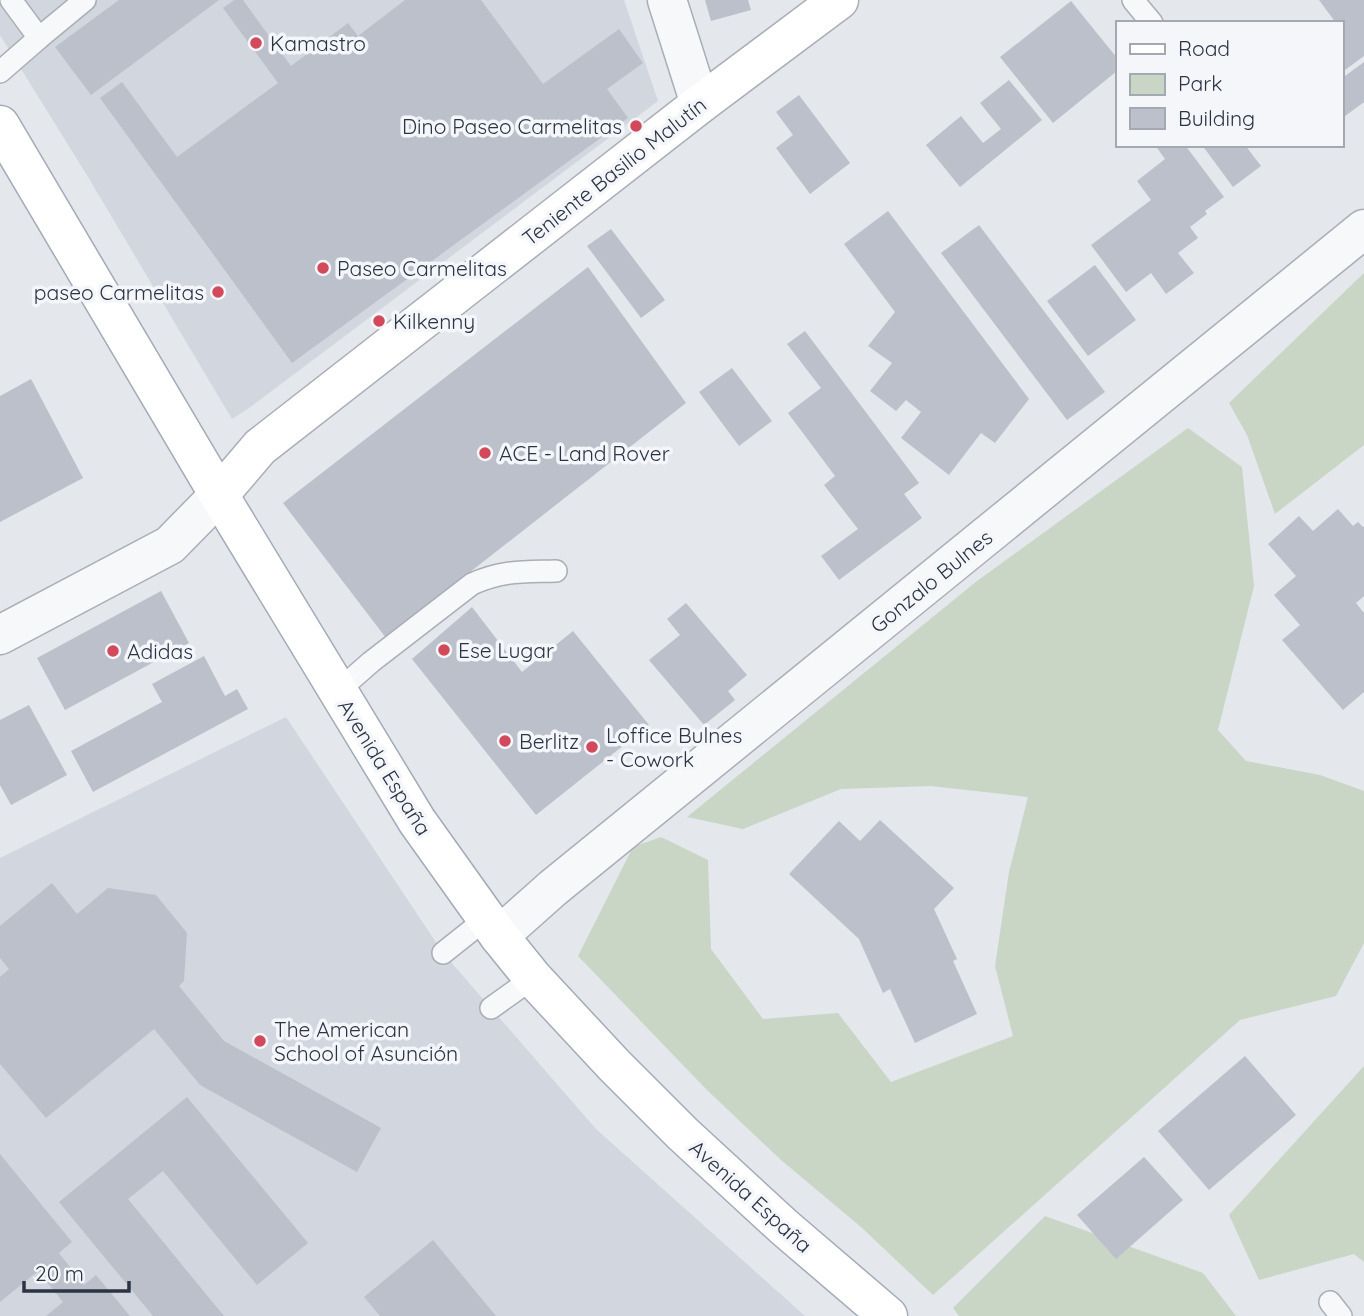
<svg xmlns="http://www.w3.org/2000/svg" width="1364" height="1316" viewBox="0 0 1364 1316" font-family="Quicksand,sans-serif">
<style>
.built{fill:#d2d6de}
.green{fill:#c9d6c5}
.building{fill:#bbc0ca}
.lines{fill:none;stroke-linecap:round;stroke-linejoin:round}
.lane-casing{stroke:#a9aeb7;stroke-width:24}
.street-casing{stroke:#a9aeb7;stroke-width:41}
.secondary-casing{stroke:#a9aeb7;stroke-width:41}
.primary-casing{stroke:#a3abb8;stroke-width:41}
.lane{stroke:#f7f8fa;stroke-width:21}
.street{stroke:#f7f8fa;stroke-width:38}
.secondary{stroke:#fff;stroke-width:38}
.primary{stroke:#fff;stroke-width:38}
.poi-dot{fill:#d1495b;stroke:#f4f6f9;stroke-width:2.5}
.labels{text-anchor:middle;dominant-baseline:central;stroke-width:7;stroke-linejoin:round;paint-order:stroke}
.poi-label{font-size:21px;fill:#2b3445;stroke:#f4f6f9;text-anchor:start}
.street-label{font-size:21px;fill:#2b3445;stroke:#f4f6f9}
</style>
<rect width="100%" height="100%" fill="#e4e7ec"/>
<!-- built -->
<g class="built">
<path d="M 0,0 L 624,0 L 658,101 L 249,408 L 232,419 L 88,177 L 0,35 Z"/>
<path d="M 286,717 L 443,953 L 596,1129 L 805,1316 L 0,1316 L 0,858 Z"/>
</g>
<!-- green -->
<g class="green">
<path d="M 1364,273 L 1364,445 L 1275,514 L 1247,435 L 1229,403 Z"/>
<path d="M 1188,428 L 1242,467 L 1254,586 L 1218,730 L 1246,761 L 1320,775 L 1364,791 L 1364,943 L 1336,996 L 1240,1020 L 933,1295 L 861,1227 L 781,1160 L 706,1089 L 578,956 L 633,847 L 661,837 L 708,860 L 711,949 L 763,1019 L 838,1013 L 891,1082 L 1013,1036 L 995,966 L 1009,872 L 1028,797 L 931,786 L 841,789 L 743,829 L 687,817 L 977,581 Z"/>
<path d="M 1364,1066 L 1364,1262 L 1354,1254 L 1259,1280 L 1229,1215 Z"/>
<path d="M 1045,1216 L 1203,1273 L 1236,1316 L 959,1316 L 953,1308 Z"/>
</g>
<!-- building -->
<g class="building">
<path d="M 119,0 L 219,0 L 91,95 L 55,47 Z"/>
<path d="M 234,0 L 243,0 L 291,66 L 348,23 L 358,36 L 405,0 L 481,0 L 543,84 L 619,29 L 643,63 L 607,89 L 628,118 L 292,363 L 100,98 L 122,82 L 177,157 L 278,83 L 223,8 Z"/>
<path d="M 705,0 L 748,0 L 751,10 L 711,21 Z"/>
<path d="M 1319,0 L 1364,0 L 1364,56 L 1341,73 L 1341,23 L 1336,23 Z"/>
<path d="M 1071,1 L 1117,58 L 1117,71 L 1053,123 L 1000,57 Z"/>
<path d="M 1364,62 L 1364,102 L 1341,119 L 1341,79 Z"/>
<path d="M 1009,80 L 1042,120 L 960,187 L 926,145 L 961,116 L 983,143 L 1001,129 L 980,103 Z"/>
<path d="M 799,95 L 850,163 L 810,194 L 776,148 L 793,135 L 776,112 Z"/>
<path d="M 1155,145 L 1185,145 L 1224,197 L 1205,211 L 1207,214 L 1190,227 L 1198,238 L 1178,253 L 1194,273 L 1166,294 L 1151,273 L 1126,292 L 1091,245 L 1151,200 L 1137,181 L 1165,159 Z"/>
<path d="M 1202,145 L 1245,145 L 1261,166 L 1233,187 Z"/>
<path d="M 888,211 L 1029,399 L 995,443 L 981,433 L 949,475 L 901,438 L 921,412 L 906,400 L 896,411 L 870,391 L 892,363 L 868,346 L 895,312 L 844,244 Z"/>
<path d="M 979,225 L 1105,392 L 1067,420 L 941,253 Z"/>
<path d="M 611,229 L 665,300 L 641,318 L 587,246 Z"/>
<path d="M 1095,265 L 1136,320 L 1088,356 L 1047,301 Z"/>
<path d="M 588,267 L 686,403 L 386,638 L 283,503 Z"/>
<path d="M 805,331 L 919,483 L 904,494 L 922,518 L 839,580 L 821,556 L 858,529 L 824,485 L 835,476 L 788,413 L 821,388 L 787,344 Z"/>
<path d="M 732,368 L 772,421 L 739,446 L 699,392 Z"/>
<path d="M 31,379 L 83,478 L 0,522 L 0,396 Z"/>
<path d="M 1338,509 L 1353,526 L 1358,522 L 1363,527 L 1364,526 L 1364,596 L 1356,603 L 1364,613 L 1364,692 L 1343,710 L 1282,640 L 1300,625 L 1274,595 L 1296,576 L 1268,544 L 1299,516 L 1313,531 Z"/>
<path d="M 161,591 L 189,643 L 65,710 L 37,658 Z"/>
<path d="M 686,603 L 747,675 L 728,691 L 735,700 L 704,725 L 649,660 L 680,635 L 667,619 Z"/>
<path d="M 472,607 L 522,672 L 573,631 L 649,725 L 536,815 L 412,659 Z"/>
<path d="M 204,656 L 225,696 L 237,689 L 248,709 L 93,792 L 71,751 L 162,702 L 152,684 Z"/>
<path d="M 29,705 L 67,775 L 11,805 L 0,785 L 0,720 Z"/>
<path d="M 880,820 L 954,888 L 934,909 L 957,959 L 953,961 L 977,1014 L 915,1043 L 890,989 L 883,993 L 859,939 L 789,874 L 839,821 L 860,841 Z"/>
<path d="M 52,883 L 77,914 L 108,888 L 156,895 L 187,933 L 184,981 L 179,986 L 224,1041 L 381,1128 L 357,1172 L 200,1085 L 154,1029 L 46,1118 L 0,1064 L 0,977 L 9,969 L 0,958 L 0,926 Z"/>
<path d="M 1245,1056 L 1296,1115 L 1209,1190 L 1158,1131 Z"/>
<path d="M 187,1097 L 308,1243 L 257,1285 L 163,1171 L 128,1199 L 224,1316 L 153,1316 L 59,1202 Z"/>
<path d="M 0,1154 L 72,1242 L 59,1253 L 84,1285 L 96,1275 L 130,1316 L 46,1316 L 63,1302 L 38,1271 L 0,1302 Z"/>
<path d="M 1144,1157 L 1183,1200 L 1116,1259 L 1077,1215 Z"/>
<path d="M 433,1240 L 496,1316 L 380,1316 L 364,1297 Z"/>
</g>
<g class="lines">
<!-- lane casing -->
<g class="lane-casing">
<g id="lane">
<path d="M 11,0 L 39,38"/>
<path d="M 1133,0 L 1152,23"/>
<path d="M 0,72 L 39,38 L 85,0"/>
<path d="M 338,691 L 371,662 L 472,584 C 503,570 523,572 556,571"/>
<path d="M 443,953 L 487,918"/>
<path d="M 491,1008 L 533,978"/>
<path d="M 1330,1302 L 1341,1316"/>
</g>
</g>
<!-- street casing -->
<g class="street-casing">
<g id="street">
<path d="M 667,0 L 700,104"/>
<path d="M 0,635 L 170,545 L 219,495"/>
<path d="M 499,936 L 553,888 L 1364,229"/>
</g>
</g>
<!-- secondary casing -->
<g class="secondary-casing">
<path id="secondary" d="M 219,495 L 260,447 L 700,104 L 839,0"/>
</g>
<!-- primary casing -->
<g class="primary-casing">
<path id="primary" d="M 0,125 L 219,495 L 417,821 L 499,936 L 533,978 L 614,1065 L 683,1134 L 784,1227 L 888,1316"/>
</g>
<!-- lane -->
<use href="#lane" class="lane"/>
<!-- street -->
<use href="#street" class="street"/>
<!-- secondary -->
<use href="#secondary" class="secondary"/>
<!-- primary -->
<use href="#primary" class="primary"/>
</g>
<!-- markers -->
<g class="poi-dot">
<circle cx="256" cy="43" r="7"/>
<circle cx="636" cy="126" r="7"/>
<circle cx="323" cy="268" r="7"/>
<circle cx="218" cy="292" r="7"/>
<circle cx="379" cy="321" r="7"/>
<circle cx="485" cy="453" r="7"/>
<circle cx="444" cy="650" r="7"/>
<circle cx="113" cy="651" r="7"/>
<circle cx="505" cy="741" r="7"/>
<circle cx="592" cy="747" r="7"/>
<circle cx="260" cy="1041" r="7"/>
</g>
<g class="labels">
<!-- poi labels -->
<g class="poi-label">
<text x="270" y="43">Kamastro</text>
<text x="622" y="126" text-anchor="end">Dino Paseo Carmelitas</text>
<text x="337" y="268">Paseo Carmelitas</text>
<text x="204" y="292" text-anchor="end">paseo Carmelitas</text>
<text x="393" y="321">Kilkenny</text>
<text x="499" y="453">ACE - Land Rover</text>
<text x="458" y="650">Ese Lugar</text>
<text x="127" y="651">Adidas</text>
<text x="606" y="735">Loffice Bulnes<tspan x="606" dy="24">- Cowork</tspan></text>
<text x="519" y="741">Berlitz</text>
<text x="274" y="1029">The American<tspan x="274" dy="24">School of Asunción</tspan></text>
</g>
<!-- street labels -->
<g class="street-label">
<text transform="translate(614 171) rotate(-38)">Teniente Basilio Malutín</text>
<text transform="translate(931 581) rotate(-39)">Gonzalo Bulnes</text>
<text transform="translate(385 767) rotate(58)">Avenida España</text>
<text transform="translate(751 1196) rotate(42)">Avenida España</text>
</g>
</g>
<!-- legend -->
<rect x="1116" y="21" width="228" height="126" fill="#f4f6f9" stroke="#a4a8b1" stroke-width="2"/>
<rect x="1130" y="44" width="35" height="10" fill="#ffffff" stroke="#a4a8b1" stroke-width="2"/>
<text x="1178" y="56" font-size="21" fill="#2b3445">Road</text>
<rect x="1130" y="74" width="35" height="21" fill="#c9d6c5" stroke="#a4a8b1" stroke-width="2"/>
<text x="1178" y="91" font-size="21" fill="#2b3445">Park</text>
<rect x="1130" y="108" width="35" height="21" fill="#bbc0ca" stroke="#a4a8b1" stroke-width="2"/>
<text x="1178" y="126" font-size="21" fill="#2b3445">Building</text>
<!-- scale -->
<path d="M24 1281v10h105v-10" fill="none" stroke="#2b3445" stroke-width="3.5"/>
<text x="35" y="1281" font-size="21" fill="#2b3445" stroke="#f4f6f9" stroke-width="5" paint-order="stroke">20 m</text>
</svg>
